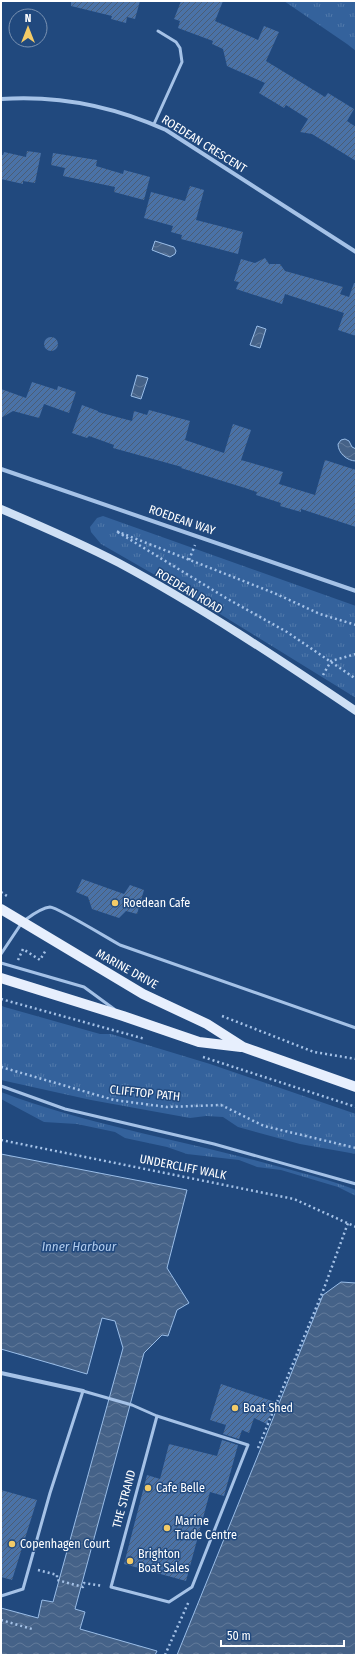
<svg xmlns="http://www.w3.org/2000/svg" width="357" height="1656" viewBox="0 0 357 1656" font-family="'Fira Sans Condensed',sans-serif">
<style>
.grass{fill:url(#grass-tufts)}
.water{fill:url(#water-waves);stroke:#99bde8}
.building{fill:url(#building-hatch)}
.lines{fill:none;stroke-linecap:round;stroke-linejoin:round}
.path{stroke:#a5c2e7;stroke-width:2.5;stroke-dasharray:2 3;stroke-linecap:butt}
.lane{stroke:#a5c2e7;stroke-width:3}
.street{stroke:#a5c2e7;stroke-width:4}
.secondary{stroke:#cfe0f5;stroke-width:8}
.primary{stroke:#e7effd;stroke-width:10}
.poi-dot{fill:#f3cb67;stroke:#21497e;stroke-width:1.5}
.labels{text-anchor:middle;dominant-baseline:central;stroke-width:3;stroke-linejoin:round;paint-order:stroke}
.street-label{font-size:12px;fill:#fff;stroke:#21497e}
.poi-label{font-size:12px;fill:#fff;stroke:#21497e;text-anchor:start}
.water-label{font-size:13px;font-style:italic;fill:#b1ccee;stroke:#21497e}
</style>
<defs>
<pattern id="grass-tufts" width="24" height="20" patternUnits="userSpaceOnUse"><rect width="24" height="20" fill="#34629c"/><path d="M3 7l-1-3M5 7V3M7 7l1-3M15 17l-1-3M17 17v-4M19 17l1-3" fill="none" stroke="#527aab"/></pattern>
<pattern id="water-waves" width="16" height="10" patternUnits="userSpaceOnUse"><rect width="16" height="10" fill="#456288"/><path d="M0 5q4-4 8 0t8 0" fill="none" stroke="#617a9a"/></pattern>
<pattern id="building-hatch" width="6" height="6" patternUnits="userSpaceOnUse"><rect width="6" height="6" fill="#4a72a7"/><path d="M-1 1l2-2M0 6l6-6M5 7l2-2" fill="none" stroke="#4b5d75"/></pattern>
</defs>
<rect width="100%" height="100%" fill="#21497e"/>
<!-- grass -->
<g class="grass">
<path d="M 284,1 L 356,1 L 356,51 L 347,44 Z"/>
<path d="M 103,516 L 356,606 L 356,698 L 181,590 L 101,544 L 91,532 L 90,527 L 97,518 Z"/>
<path d="M 1,1006 L 100,1034 L 111,1034 L 210,1064 L 356,1114 L 356,1154 L 300,1144 L 238,1127 L 223,1117 L 206,1116 L 190,1118 L 91,1100 L 1,1080 Z"/>
<path d="M 1,1092 C 91,1126 187,1141 280,1167 C 306,1174 331,1180 356,1190 L 356,1196 L 338,1187 L 281,1170 L 257,1167 L 239,1160 L 187,1154 L 167,1147 L 125,1138 L 115,1132 L 77,1124 L 44,1122 L 1,1099 Z"/>
</g>
<!-- water -->
<g class="water">
<path d="M 155,241 L 174,247 L 176,251 L 175,254 L 170,257 L 152,250 Z"/>
<path d="M 257,326 L 266,329 L 260,348 L 250,345 Z"/>
<path d="M 137,375 L 148,378 L 141,399 L 131,396 Z"/>
<path d="M 345,439 L 349,441 L 352,447 L 356,449 L 356,461 C 347,461 338,453 338,444 L 341,440 Z"/>
<path d="M 1,1154 L 187,1190 L 167,1268 L 189,1303 L 177,1310 L 168,1336 L 162,1335 L 144,1353 L 75,1609 L 85,1612 L 80,1629 L 157,1651 L 155,1655 L 1,1655 L 1,1608 L 38,1618 L 42,1600 L 53,1602 L 123,1348 L 115,1321 L 102,1318 L 87,1374 L 1,1349 Z"/>
<path d="M 341,1282 L 356,1283 L 356,1655 L 177,1655 L 323,1295 Z"/>
</g>
<!-- building -->
<g class="building">
<path d="M 71,1 L 140,1 L 135,19 L 127,17 L 126,23 L 111,19 L 112,16 L 71,6 Z"/>
<path d="M 181,1 L 223,1 L 215,21 L 258,40 L 264,26 L 279,32 L 266,61 L 325,97 L 328,93 L 354,109 L 347,121 L 356,127 L 356,161 L 312,134 L 300,132 L 308,119 L 286,105 L 284,108 L 259,93 L 265,83 L 227,66 L 223,49 L 212,44 L 213,41 L 178,28 L 180,21 L 174,19 Z"/>
<path d="M 27,151 L 41,153 L 35,183 L 23,181 L 23,184 L 1,179 L 1,155 L 3,155 L 4,152 L 26,157 Z"/>
<path d="M 53,153 L 97,160 L 96,166 L 123,174 L 124,170 L 150,177 L 144,200 L 114,192 L 115,187 L 63,176 L 65,168 L 51,165 Z"/>
<path d="M 190,186 L 204,190 L 196,220 L 243,232 L 238,254 L 181,239 L 182,235 L 171,232 L 173,226 L 144,218 L 151,192 L 185,201 Z"/>
<path d="M 265,258 L 269,264 L 280,264 L 285,271 L 343,287 L 340,294 L 349,297 L 354,283 L 356,283 L 356,336 L 338,330 L 344,313 L 285,294 L 282,304 L 236,289 L 239,282 L 234,281 L 241,259 L 255,263 Z"/>
<circle cx="51" cy="344" r="7"/>
<path d="M 32,382 L 57,390 L 58,386 L 76,392 L 69,413 L 44,404 L 39,418 L 13,411 L 1,418 L 1,389 L 26,398 Z"/>
<path d="M 82,405 L 98,411 L 98,412 L 132,421 L 134,411 L 147,415 L 149,410 L 190,421 L 185,440 L 224,453 L 233,424 L 251,430 L 241,460 L 283,472 L 279,484 L 315,495 L 325,460 L 356,470 L 356,527 L 301,509 L 301,512 L 280,506 L 281,503 L 256,495 L 257,492 L 245,488 L 181,468 L 182,467 L 113,448 L 114,445 L 89,436 L 87,438 L 72,433 Z"/>
<path d="M 82,879 L 124,894 L 130,885 L 144,890 L 137,914 L 126,911 L 119,918 L 92,909 L 88,897 L 76,892 Z"/>
<path d="M 221,1384 L 275,1402 L 267,1424 L 254,1418 L 249,1433 L 242,1430 L 239,1439 L 223,1434 L 226,1425 L 210,1420 Z"/>
<path d="M 222,1440 L 238,1445 L 224,1496 L 210,1492 L 186,1581 L 124,1564 L 147,1475 L 160,1479 L 169,1444 L 217,1456 Z"/>
<path d="M 1,1490 L 37,1500 L 12,1580 L 1,1577 Z"/>
</g>
<g class="lines">
<!-- path -->
<g class="path">
<path d="M 189,560 L 195,545"/>
<path d="M 356,625 L 320,614 L 274,593 L 116,531 L 226,598 L 287,632 L 356,679"/>
<path d="M 323,675 L 331,661 L 356,654"/>
<path d="M 1,892 L 7,896"/>
<path d="M 18,960 L 23,949 L 40,960 L 46,950"/>
<path d="M 1,999 L 145,1039"/>
<path d="M 222,1016 L 314,1052 L 356,1059"/>
<path d="M 203,1057 L 356,1107"/>
<path d="M 1,1067 L 114,1100 L 167,1107 L 221,1105 L 264,1126 L 356,1148"/>
<path d="M 1,1140 L 294,1199 L 356,1227"/>
<path d="M 258,1448 L 323,1291 L 348,1223"/>
<path d="M 38,1570 L 57,1575 L 57,1580 L 83,1587 L 84,1583 L 103,1586"/>
<path d="M 1,1620 L 32,1629"/>
<path d="M 165,1655 L 189,1601"/>
</g>
<!-- lane -->
<g class="lane">
<path d="M 154,124 L 182,62 L 180,48 L 176,42 L 158,31"/>
<path d="M 25,920 C 32,915 41,908 50,907 C 57,907 109,939 120,945 L 356,1028"/>
<path d="M 1,954 L 21,924"/>
<path d="M 1,963 L 84,987 L 114,1009"/>
<path d="M 1,1086 L 65,1109 L 214,1144 L 356,1184"/>
<path d="M 1,1596 L 23,1589 L 50,1493 L 83,1391 L 132,1405 L 157,1416 L 248,1445 L 192,1587 L 169,1602 L 111,1587 L 157,1416"/>
</g>
<!-- street -->
<g class="street">
<path d="M 1,99 C 59,95 113,106 166,130 L 356,252"/>
<path d="M 1,469 L 356,591"/>
<path d="M 1,1373 L 83,1391"/>
</g>
<!-- secondary -->
<path class="secondary" d="M 1,509 C 41,526 81,543 119,563 C 201,607 279,659 356,711"/>
<!-- primary -->
<g class="primary">
<path d="M 1,909 L 143,994 L 207,1024 L 243,1047 L 356,1087"/>
<path d="M 1,978 L 123,1016 L 199,1042 L 241,1047"/>
</g>
</g>
<!-- markers -->
<g class="poi-dot">
<circle cx="115" cy="903" r="4"/>
<circle cx="235" cy="1408" r="4"/>
<circle cx="148" cy="1488" r="4"/>
<circle cx="167" cy="1528" r="4"/>
<circle cx="12" cy="1544" r="4"/>
<circle cx="130" cy="1561" r="4"/>
</g>
<g class="labels">
<!-- street labels -->
<g class="street-label">
<text transform="translate(204 144) rotate(32)">ROEDEAN CRESCENT</text>
<text transform="translate(182 520) rotate(19)">ROEDEAN WAY</text>
<text transform="translate(189 591) rotate(31)">ROEDEAN ROAD</text>
<text transform="translate(127 969) rotate(29)">MARINE DRIVE</text>
<text transform="translate(145 1093) rotate(6)">CLIFFTOP PATH</text>
<text transform="translate(183 1167) rotate(11)">UNDERCLIFF WALK</text>
<text transform="translate(124 1499) rotate(-75)">THE STRAND</text>
</g>
<!-- poi labels -->
<g class="poi-label">
<text x="123" y="903">Roedean Cafe</text>
<text x="243" y="1408">Boat Shed</text>
<text x="156" y="1488">Cafe Belle</text>
<text x="175" y="1521">Marine<tspan x="175" dy="14">Trade Centre</tspan></text>
<text x="20" y="1544">Copenhagen Court</text>
<text x="138" y="1554">Brighton<tspan x="138" dy="14">Boat Sales</tspan></text>
</g>
<!-- water labels -->
<g class="water-label">
<text x="79" y="1246">Inner Harbour</text>
</g>
</g>
<!-- border -->
<rect width="357" height="1656" fill="none" stroke="#ffffff" stroke-width="4"/>
<!-- north arrow -->
<g transform="translate(28 28)"><circle r="19" fill="#21497e" stroke="#7a92b2"/>
<path d="M0-3L7 15L0 10L-7 15Z" fill="#f3cb67"/>
<text y="-6" font-size="11" font-weight="bold" text-anchor="middle" fill="#ffffff">N</text>
</g>
<!-- scale -->
<path d="M221 1640v6h123v-6" fill="none" stroke="#ffffff" stroke-width="2"/>
<text x="227" y="1640" font-size="12" fill="#ffffff" stroke="#21497e" stroke-width="3" paint-order="stroke">50 m</text>
</svg>
